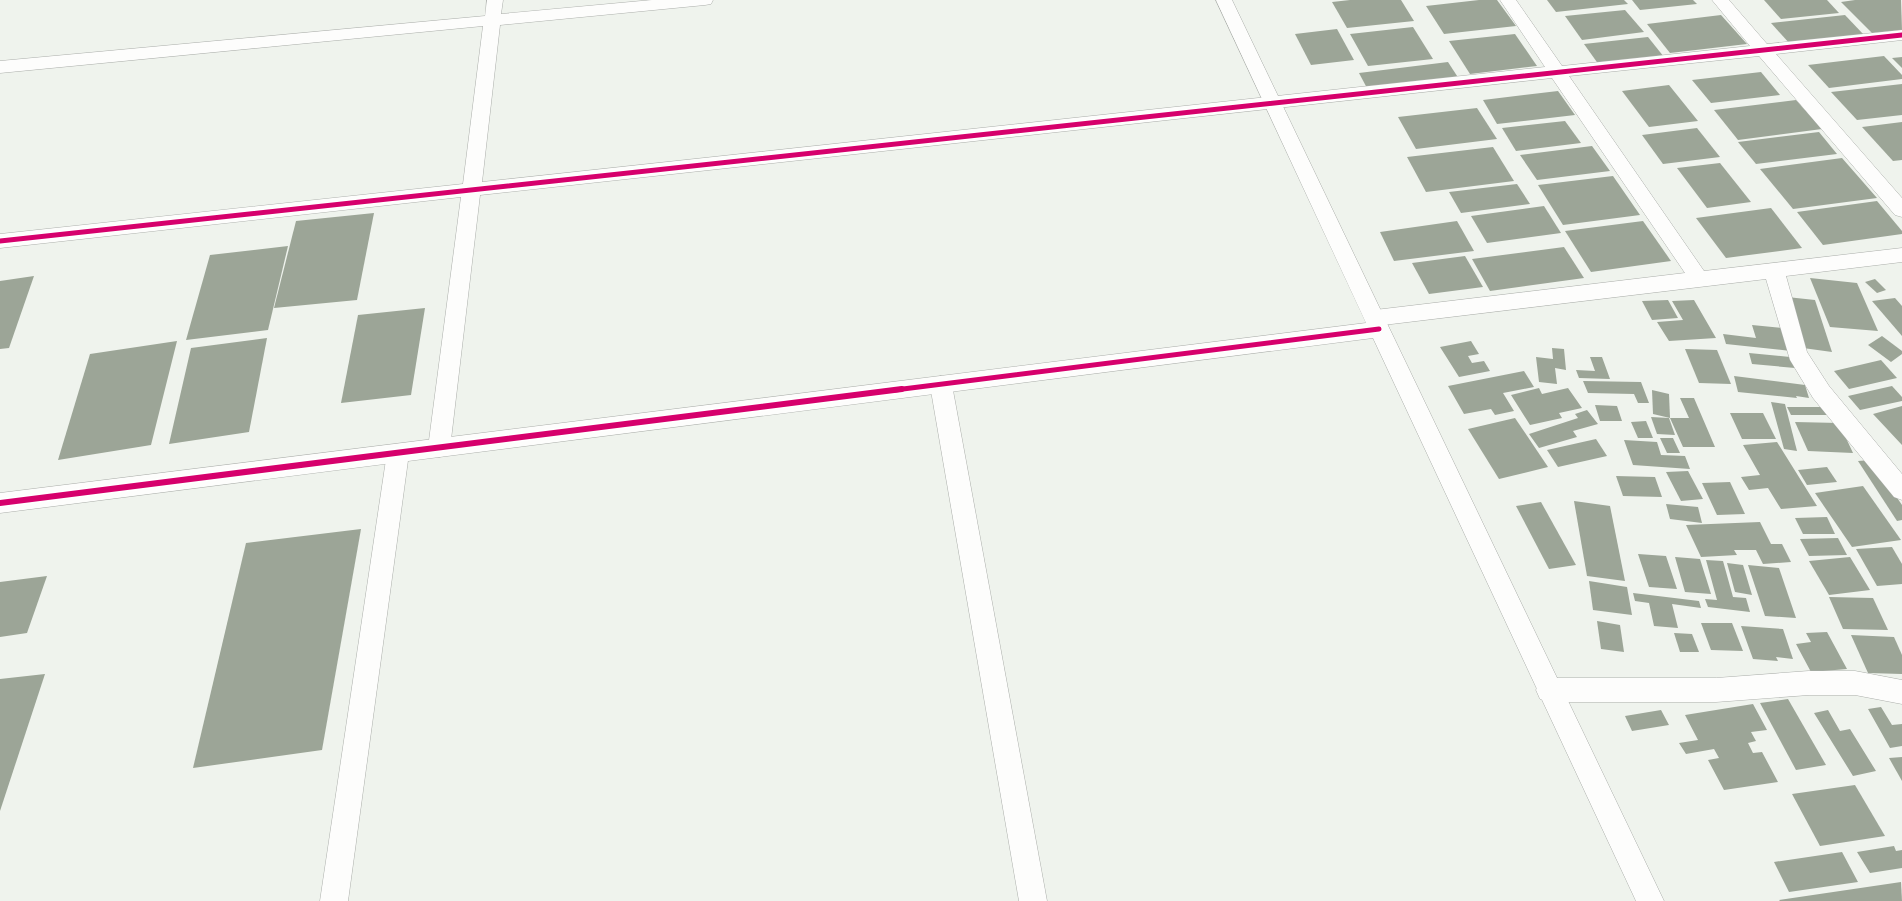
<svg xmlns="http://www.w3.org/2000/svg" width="1902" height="901" viewBox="0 0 1902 901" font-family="Karla,sans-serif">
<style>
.building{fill:#9ca597}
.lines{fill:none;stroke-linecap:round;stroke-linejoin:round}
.street-casing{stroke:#abaeaa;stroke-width:1}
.secondary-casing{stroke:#abaeaa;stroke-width:1}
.street{fill:#fdfdfc;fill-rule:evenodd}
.secondary{fill:#fdfdfc;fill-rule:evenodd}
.cycleway-far1-casing{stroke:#fff;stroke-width:7}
.cycleway-casing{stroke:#fff;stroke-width:9}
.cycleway-far1{stroke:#d6006c;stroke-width:5}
.cycleway{stroke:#d6006c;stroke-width:6}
</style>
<rect width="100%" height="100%" fill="#eff3ed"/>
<!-- building -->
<g class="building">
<path d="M 1350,0 L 1401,0 L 1414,21 L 1347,28 L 1332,2 Z"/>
<path d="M 1479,0 L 1497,0 L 1516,26 L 1444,34 L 1426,6 Z"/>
<path d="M 1547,0 L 1624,0 L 1628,4 L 1556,12 Z"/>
<path d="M 1632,0 L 1693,0 L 1697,4 L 1640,10 Z"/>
<path d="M 1764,0 L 1827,0 L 1839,13 L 1781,19 Z"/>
<path d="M 1855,0 L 1901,0 L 1902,30 L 1872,33 L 1841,2 Z"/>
<path d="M 1625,10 L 1644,32 L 1582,40 L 1565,16 Z"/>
<path d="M 1721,15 L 1747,44 L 1670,53 L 1647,24 Z"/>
<path d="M 1845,15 L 1864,35 L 1790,44 L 1771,23 Z"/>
<path d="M 1413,27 L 1433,59 L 1368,66 L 1350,34 Z"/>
<path d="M 1337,29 L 1354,60 L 1311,65 L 1295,34 Z"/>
<path d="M 1515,34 L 1537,66 L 1470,74 L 1449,41 Z"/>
<path d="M 1648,37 L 1664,57 L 1599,65 L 1584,44 Z"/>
<path d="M 1884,56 L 1902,75 L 1902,79 L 1829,88 L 1808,65 Z"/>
<path d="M 1902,57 L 1902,68 L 1892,58 Z"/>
<path d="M 1448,62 L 1459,79 L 1368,90 L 1359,73 Z"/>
<path d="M 1761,72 L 1780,95 L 1711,103 L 1692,80 Z"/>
<path d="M 1902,84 L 1902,115 L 1857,120 L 1831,92 Z"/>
<path d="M 1669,85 L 1698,121 L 1649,127 L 1622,91 Z"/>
<path d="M 1558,91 L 1575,115 L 1497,124 L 1483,100 Z"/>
<path d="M 1796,100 L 1822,129 L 1738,140 L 1714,110 Z"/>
<path d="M 1477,108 L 1497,139 L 1416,149 L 1398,117 Z"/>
<path d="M 1565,121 L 1581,143 L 1516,151 L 1502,128 Z"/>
<path d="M 1902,122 L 1902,160 L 1893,161 L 1862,127 Z"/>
<path d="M 1697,128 L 1720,157 L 1663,164 L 1642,135 Z"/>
<path d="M 1819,132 L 1837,154 L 1756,164 L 1738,142 Z"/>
<path d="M 1592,146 L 1610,171 L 1537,180 L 1520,155 Z"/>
<path d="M 1493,147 L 1514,181 L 1426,192 L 1407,157 Z"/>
<path d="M 1842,158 L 1877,198 L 1793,209 L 1760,169 Z"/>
<path d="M 1720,163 L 1751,202 L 1707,208 L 1677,168 Z"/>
<path d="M 1613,176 L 1640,215 L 1563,225 L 1538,185 Z"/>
<path d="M 1517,184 L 1530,204 L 1461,213 L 1449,192 Z"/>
<path d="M 1877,201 L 1902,231 L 1902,234 L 1823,245 L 1797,212 Z"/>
<path d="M 1544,206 L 1561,233 L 1487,243 L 1471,216 Z"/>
<path d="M 1771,208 L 1802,248 L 1726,258 L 1696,218 Z"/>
<path d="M 374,213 L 357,300 L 274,308 L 296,221 Z"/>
<path d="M 1457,221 L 1474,251 L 1394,261 L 1380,232 Z"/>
<path d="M 1643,221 L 1671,261 L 1591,272 L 1565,231 Z"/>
<path d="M 288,246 L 268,330 L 186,340 L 210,255 Z"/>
<path d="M 1564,247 L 1584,278 L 1490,291 L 1472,259 Z"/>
<path d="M 1465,256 L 1483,287 L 1429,294 L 1412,263 Z"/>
<path d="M 34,276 L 9,348 L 0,349 L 0,281 Z"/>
<path d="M 1810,278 L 1857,283 L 1878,331 L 1830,327 Z"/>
<path d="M 1875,279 L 1886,290 L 1877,293 L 1865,282 Z"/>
<path d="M 1787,297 L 1815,300 L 1832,352 L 1803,348 Z"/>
<path d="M 1895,298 L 1902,306 L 1902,336 L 1872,301 Z"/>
<path d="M 1668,300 L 1678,318 L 1652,320 L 1642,301 Z"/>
<path d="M 1694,300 L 1716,338 L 1669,341 L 1657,322 L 1683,320 L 1672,301 Z"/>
<path d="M 425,308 L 411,395 L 341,403 L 358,315 Z"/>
<path d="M 1752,325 L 1783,328 L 1791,351 L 1726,344 L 1723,334 L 1756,338 Z"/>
<path d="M 1882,336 L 1902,351 L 1902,354 L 1891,362 L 1868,345 Z"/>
<path d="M 267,338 L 249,432 L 169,444 L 191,348 Z"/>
<path d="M 177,341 L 151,445 L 58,460 L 90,354 Z"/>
<path d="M 1471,341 L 1479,354 L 1468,356 L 1472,363 L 1484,361 L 1490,371 L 1459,377 L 1440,347 Z"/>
<path d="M 1552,348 L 1564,349 L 1566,370 L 1555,368 L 1557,384 L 1539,382 L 1536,357 L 1553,359 Z"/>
<path d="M 1685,349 L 1717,350 L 1731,384 L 1699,383 Z"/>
<path d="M 1749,353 L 1790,357 L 1795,368 L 1752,364 Z"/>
<path d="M 1590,357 L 1602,357 L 1610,379 L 1579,378 L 1576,370 L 1595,371 Z"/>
<path d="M 1881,360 L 1897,378 L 1849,389 L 1834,371 Z"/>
<path d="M 1524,371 L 1534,387 L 1503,393 L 1514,411 L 1495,415 L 1491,409 L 1464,414 L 1448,386 Z"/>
<path d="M 1734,376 L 1805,385 L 1809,398 L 1796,396 L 1797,398 L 1738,392 Z"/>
<path d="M 1583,381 L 1641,382 L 1649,403 L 1638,403 L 1634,394 L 1588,393 Z"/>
<path d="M 1892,386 L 1902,397 L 1902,401 L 1860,410 L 1848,396 Z"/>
<path d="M 1539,388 L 1542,394 L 1568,388 L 1582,408 L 1559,413 L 1562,418 L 1530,425 L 1511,395 Z"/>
<path d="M 1652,390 L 1669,394 L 1670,418 L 1653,414 Z"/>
<path d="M 1680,398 L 1694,398 L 1715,447 L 1683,447 L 1670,418 L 1689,418 Z"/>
<path d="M 1771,402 L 1785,404 L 1797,451 L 1784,449 Z"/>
<path d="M 1595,405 L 1617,406 L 1622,421 L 1600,421 Z"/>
<path d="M 1902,406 L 1902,445 L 1873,414 Z"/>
<path d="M 1787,407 L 1827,407 L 1831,415 L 1791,415 Z"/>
<path d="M 1587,410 L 1598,424 L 1573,431 L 1577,437 L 1539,448 L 1529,434 L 1578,418 L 1575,414 Z"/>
<path d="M 1730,413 L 1763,413 L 1776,439 L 1742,439 Z"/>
<path d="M 1651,417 L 1669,418 L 1675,435 L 1657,434 Z"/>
<path d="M 1515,418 L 1548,467 L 1499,479 L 1468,429 Z"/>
<path d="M 1646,421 L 1653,438 L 1638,438 L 1631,422 Z"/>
<path d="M 1795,422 L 1839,423 L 1853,453 L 1808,451 Z"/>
<path d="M 1660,438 L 1673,438 L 1680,453 L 1667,453 Z"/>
<path d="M 1596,439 L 1607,456 L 1558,467 L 1547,450 Z"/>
<path d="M 1624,440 L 1657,442 L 1661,455 L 1685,456 L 1690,469 L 1633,465 Z"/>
<path d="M 1777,442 L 1817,506 L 1781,509 L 1768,488 L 1749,490 L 1741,477 L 1760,475 L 1743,445 Z"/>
<path d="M 1871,460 L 1902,505 L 1902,520 L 1897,521 L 1858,461 Z"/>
<path d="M 1827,467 L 1837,482 L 1807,485 L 1798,470 Z"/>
<path d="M 1688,471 L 1703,499 L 1681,501 L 1666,472 Z"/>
<path d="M 1616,476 L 1655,477 L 1662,497 L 1623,496 Z"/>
<path d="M 1730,482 L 1745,514 L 1717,515 L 1702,483 Z"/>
<path d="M 1863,486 L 1901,540 L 1852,547 L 1815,493 Z"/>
<path d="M 1574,501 L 1610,506 L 1625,581 L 1587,576 Z"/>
<path d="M 1541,502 L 1576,565 L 1549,569 L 1516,506 Z"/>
<path d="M 1666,504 L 1698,507 L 1702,523 L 1670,519 Z"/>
<path d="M 1827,517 L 1835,534 L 1803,534 L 1795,518 Z"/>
<path d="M 1760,522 L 1771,544 L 1782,544 L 1791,562 L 1763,564 L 1756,550 L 1734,550 L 1737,555 L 1701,557 L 1686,525 Z"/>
<path d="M 361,529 L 322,750 L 193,768 L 246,543 Z"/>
<path d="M 1838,538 L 1847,555 L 1809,556 L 1800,539 Z"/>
<path d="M 1892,547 L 1902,564 L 1902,584 L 1877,586 L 1856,549 Z"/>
<path d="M 1638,554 L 1666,556 L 1677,589 L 1649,587 Z"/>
<path d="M 1675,557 L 1700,559 L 1711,594 L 1685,592 Z"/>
<path d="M 1850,557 L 1870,590 L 1829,595 L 1809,561 Z"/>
<path d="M 1706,560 L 1723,561 L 1733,597 L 1746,598 L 1750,612 L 1708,607 L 1705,599 L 1717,600 Z"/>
<path d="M 1727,563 L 1743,565 L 1752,595 L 1735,592 Z"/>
<path d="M 1748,565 L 1779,568 L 1796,618 L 1765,616 Z"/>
<path d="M 47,576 L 27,633 L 0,637 L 0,582 Z"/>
<path d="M 1589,581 L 1627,587 L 1632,615 L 1593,610 Z"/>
<path d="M 1633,593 L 1699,601 L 1701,608 L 1672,604 L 1678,628 L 1654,626 L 1649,603 L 1635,601 Z"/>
<path d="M 1829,597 L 1873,598 L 1888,630 L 1843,629 Z"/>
<path d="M 1597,621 L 1620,625 L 1624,652 L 1601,649 Z"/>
<path d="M 1701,623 L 1732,623 L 1743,651 L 1711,650 Z"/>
<path d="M 1741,626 L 1783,629 L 1793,659 L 1776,657 L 1778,661 L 1753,659 Z"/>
<path d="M 1827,632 L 1847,669 L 1811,672 L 1796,644 L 1811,642 L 1806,633 Z"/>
<path d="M 1674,633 L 1692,634 L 1699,652 L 1680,652 Z"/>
<path d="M 1851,635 L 1894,637 L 1902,655 L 1902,674 L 1868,673 Z"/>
<path d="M 45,674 L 0,811 L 0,679 Z"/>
<path d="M 1788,699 L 1826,765 L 1796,770 L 1760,703 Z"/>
<path d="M 1753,704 L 1767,730 L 1751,732 L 1756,741 L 1748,743 L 1753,753 L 1762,752 L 1778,782 L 1724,790 L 1708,760 L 1719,758 L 1714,749 L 1686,754 L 1679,743 L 1698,740 L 1685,715 Z"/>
<path d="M 1881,707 L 1892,725 L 1902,724 L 1902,746 L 1890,748 L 1868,709 Z"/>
<path d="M 1661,710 L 1669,725 L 1632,731 L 1625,716 Z"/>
<path d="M 1828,710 L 1840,731 L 1850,729 L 1876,771 L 1853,776 L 1814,713 Z"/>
<path d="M 1902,757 L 1902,781 L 1889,758 Z"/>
<path d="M 1855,785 L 1885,836 L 1820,846 L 1792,794 Z"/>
<path d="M 1894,846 L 1896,851 L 1902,850 L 1902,868 L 1870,873 L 1857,852 Z"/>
<path d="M 1842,852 L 1858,882 L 1789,892 L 1774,862 Z"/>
<path d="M 1901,882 L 1902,901 L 1780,901 L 1779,900 Z"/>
</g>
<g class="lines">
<!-- street casing -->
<g class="street-casing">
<g id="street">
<path d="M 487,0 L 503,0 L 501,14 L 652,0 L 713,0 L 711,4 L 705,5 L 500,25 L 482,182 L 1545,67 L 1500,0 L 1516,0 L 1562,66 L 1750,46 L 1712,0 L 1729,0 L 1767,44 L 1902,30 L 1902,40 L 1776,54 L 1902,198 L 1902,217 L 1895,215 L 1759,56 L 1569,76 L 1704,271 L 1902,248 L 1902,262 L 1786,276 L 1807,352 L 1829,386 L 1902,474 L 1902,500 L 1894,497 L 1813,398 L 1790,360 L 1766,279 L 1375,326 L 1368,324 L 1365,318 L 1368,312 L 1375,310 L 1685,273 L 1552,78 L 480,195 L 450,448 L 447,455 L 439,457 L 431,455 L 428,448 L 461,197 L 0,248 L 0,234 L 463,184 L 483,26 L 0,73 L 0,61 L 485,16 Z"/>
<path d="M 941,376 L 948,379 L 952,385 L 1047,901 L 1019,901 L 930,385 L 934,379 Z"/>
<path d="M 398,444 L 406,446 L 409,453 L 348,901 L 320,901 L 387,453 L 390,446 Z"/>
<path d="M 1809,671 L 1855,671 L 1902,680 L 1902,704 L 1855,695 L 1809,695 L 1716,702 L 1549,702 L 1540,699 L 1536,690 L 1540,681 L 1549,678 L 1716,678 Z"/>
</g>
</g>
<!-- secondary casing -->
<g class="secondary-casing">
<path id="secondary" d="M 1216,0 L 1232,0 L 1664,901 L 1636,901 L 1373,338 L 0,513 L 0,493 L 1366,323 Z"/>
</g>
<!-- street -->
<use href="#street" class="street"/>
<!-- secondary -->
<use href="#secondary" class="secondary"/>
<!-- cycleway-far1 casing -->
<g class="cycleway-far1-casing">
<g id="cycleway-far1">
<path d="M 0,241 L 1902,35"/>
<path d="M 895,390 L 1379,329"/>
</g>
</g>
<!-- cycleway casing -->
<g class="cycleway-casing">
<path id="cycleway" d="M 0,503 L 902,389"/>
</g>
<!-- cycleway-far1 -->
<use href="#cycleway-far1" class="cycleway-far1"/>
<!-- cycleway -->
<use href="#cycleway" class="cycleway"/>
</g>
</svg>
